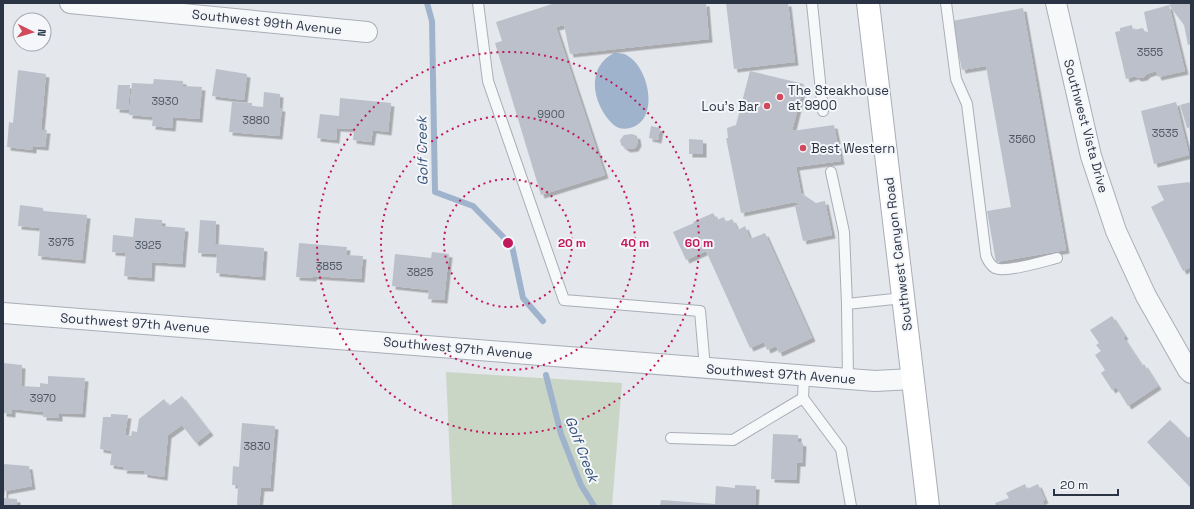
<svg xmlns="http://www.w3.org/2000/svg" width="1194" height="509" viewBox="0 0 1194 509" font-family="'Space Grotesk',sans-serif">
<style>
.green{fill:#c9d6c5}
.water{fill:#9fb4cc}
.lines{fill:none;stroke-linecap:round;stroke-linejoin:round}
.stream{stroke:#9fb4cc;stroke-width:6}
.building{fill:#bbc0ca;filter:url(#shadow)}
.lane-casing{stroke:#a9aeb7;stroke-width:12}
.street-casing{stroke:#a9aeb7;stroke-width:22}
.secondary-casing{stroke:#a9aeb7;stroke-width:24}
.lane{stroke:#f7f8fa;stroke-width:10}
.street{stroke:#f7f8fa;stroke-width:20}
.secondary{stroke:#fff;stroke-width:22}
.ring{fill:none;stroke:#c2185b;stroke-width:2;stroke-dasharray:2 4}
.poi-dot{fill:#d1495b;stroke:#f4f6f9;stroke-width:1.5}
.labels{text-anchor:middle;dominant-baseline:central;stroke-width:4;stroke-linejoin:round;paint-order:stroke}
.number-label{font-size:11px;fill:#4f5766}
.street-label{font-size:13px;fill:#2b3445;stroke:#f4f6f9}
.poi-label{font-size:13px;fill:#2b3445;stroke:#f4f6f9;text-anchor:start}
.water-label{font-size:14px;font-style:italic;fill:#34527a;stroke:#f4f6f9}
.centre{fill:#c2185b;stroke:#f4f6f9;stroke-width:2}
.ring-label{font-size:12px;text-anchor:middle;font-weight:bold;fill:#c2185b;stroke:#f4f6f9;stroke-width:4;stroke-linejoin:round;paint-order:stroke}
</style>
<defs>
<filter id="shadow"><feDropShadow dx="3.5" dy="3.5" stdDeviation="0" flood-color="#0004"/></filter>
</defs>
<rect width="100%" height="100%" fill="#e4e7ec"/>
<!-- green -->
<path class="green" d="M 446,372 L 622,383 L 612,506 L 452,506 Z"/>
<!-- water -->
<path class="water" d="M 614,53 C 619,53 624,53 628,56 C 645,66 654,99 645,116 C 641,125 629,131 619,128 C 611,125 603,113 600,106 C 591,86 593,64 614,53 Z"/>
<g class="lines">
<!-- stream -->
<g class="stream">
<path d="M 427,3 L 432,21 L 435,192 L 473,206 L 512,246 L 523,298 L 543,321"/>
<path d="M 546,375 L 561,434 L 581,485 L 594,506"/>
</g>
</g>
<!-- building -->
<g class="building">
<path d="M 561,3 L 706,3 L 709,39 L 570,54 L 564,25 L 556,27 L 605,175 L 541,195 L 495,43 L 502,41 L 496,22 L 552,4 Z"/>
<path d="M 726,3 L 788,3 L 795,62 L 734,69 Z"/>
<path d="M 1173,3 L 1189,3 L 1191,6 L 1191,44 L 1188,45 L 1184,25 L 1169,5 L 1185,71 L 1158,77 L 1156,71 L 1147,74 L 1144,77 L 1138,78 L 1135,76 L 1126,79 L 1115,32 L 1120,31 L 1120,28 L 1132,25 L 1133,30 L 1143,28 L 1145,32 L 1148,32 L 1144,12 L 1169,5 Z"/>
<path d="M 1023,8 L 1066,250 L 996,262 L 987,211 L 1011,207 L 986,66 L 962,70 L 952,21 Z"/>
<path d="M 216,69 L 247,74 L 244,100 L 212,96 Z"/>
<path d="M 18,70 L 46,74 L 41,130 L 47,130 L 45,147 L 33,146 L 33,150 L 7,147 L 9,122 L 13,123 Z"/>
<path d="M 750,71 L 804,84 L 792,131 L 834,125 L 841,161 L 796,167 L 801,193 L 816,203 L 825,201 L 832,235 L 803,241 L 795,206 L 800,205 L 795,202 L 741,213 L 726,138 L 728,138 L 727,128 L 736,125 Z"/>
<path d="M 154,79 L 183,81 L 183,86 L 202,87 L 199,119 L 173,117 L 172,128 L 152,126 L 153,117 L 129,115 L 132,83 L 153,84 Z"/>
<path d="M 118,85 L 130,85 L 128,110 L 116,109 Z"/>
<path d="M 264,92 L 280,94 L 279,108 L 282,108 L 279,136 L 229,132 L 232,102 L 252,103 L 252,106 L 263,107 Z"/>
<path d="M 340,98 L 391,103 L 388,132 L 373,130 L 371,142 L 353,140 L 354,129 L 337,128 L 336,140 L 317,138 L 320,114 L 339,116 Z"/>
<path d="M 1176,102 L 1189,155 L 1154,164 L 1141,111 Z"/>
<path d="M 1191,102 L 1191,127 L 1187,128 L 1180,105 Z"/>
<path d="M 651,126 L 660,128 L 658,140 L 649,138 Z"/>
<path d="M 632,134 L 637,136 L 638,143 L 635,148 L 627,149 L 621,145 L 620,140 L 624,135 Z"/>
<path d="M 689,139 L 703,140 L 703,154 L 689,154 Z"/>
<path d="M 1189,182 L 1191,185 L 1191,267 L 1183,271 L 1151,207 L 1164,200 L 1157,186 Z"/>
<path d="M 20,205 L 43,208 L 43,211 L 87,215 L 82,260 L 38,256 L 40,228 L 18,226 Z"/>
<path d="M 713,213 L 717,220 L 724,217 L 726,222 L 732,219 L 738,230 L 745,226 L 750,239 L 765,233 L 812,338 L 779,353 L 776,346 L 767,350 L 764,342 L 750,348 L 706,251 L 686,260 L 673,232 L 694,223 L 693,222 Z"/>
<path d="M 135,218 L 162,220 L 162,226 L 185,228 L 182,264 L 152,262 L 151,278 L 124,276 L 126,253 L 112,252 L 113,235 L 133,237 Z"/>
<path d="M 200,220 L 216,221 L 215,244 L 264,248 L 262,277 L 216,273 L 217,254 L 198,253 Z"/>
<path d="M 299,243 L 347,247 L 346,255 L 363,256 L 361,279 L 313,276 L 313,278 L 296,277 Z"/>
<path d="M 432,252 L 449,254 L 444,300 L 428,299 L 429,290 L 392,286 L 395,254 L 431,258 Z"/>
<path d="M 1112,316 L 1125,336 L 1123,337 L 1142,366 L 1144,364 L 1158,386 L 1128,406 L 1116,387 L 1112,390 L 1101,373 L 1105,370 L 1095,355 L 1101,351 L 1096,345 L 1099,343 L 1090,330 Z"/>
<path d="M 3,363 L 22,365 L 21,386 L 40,387 L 40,383 L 48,384 L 48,376 L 85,378 L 82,414 L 59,413 L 59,418 L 43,417 L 43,412 L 12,409 L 12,414 L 3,413 Z"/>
<path d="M 182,396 L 210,432 L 196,443 L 182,425 L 168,435 L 164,477 L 144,474 L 144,471 L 123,470 L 124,467 L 110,465 L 112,451 L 100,449 L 103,417 L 111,417 L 111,414 L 128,415 L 125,435 L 131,436 L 132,431 L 137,432 L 139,419 L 164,399 L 169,406 Z"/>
<path d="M 1170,420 L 1188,438 L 1191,435 L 1191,488 L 1147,442 Z"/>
<path d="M 242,423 L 275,426 L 270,488 L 261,488 L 259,506 L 237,506 L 238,485 L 232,485 L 233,466 L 239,467 Z"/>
<path d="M 773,434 L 798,435 L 798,442 L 803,443 L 802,463 L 797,463 L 796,480 L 771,479 Z"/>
<path d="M 3,464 L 29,466 L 32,486 L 5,491 L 4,498 L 17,499 L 17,506 L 3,506 Z"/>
<path d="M 1025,484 L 1027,489 L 1038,484 L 1045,500 L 1042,501 L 1045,506 L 996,506 L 995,503 L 1009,498 L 1006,493 Z"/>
<path d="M 735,485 L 756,486 L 755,506 L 660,506 L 661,500 L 715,504 L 716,486 L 735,488 Z"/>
</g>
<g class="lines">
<!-- lane casing -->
<g class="lane-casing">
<g id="lane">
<path d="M 478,3 L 488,81 L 564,300 L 700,311 L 705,368"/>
<path d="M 812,3 L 823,111"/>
<path d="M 946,3 L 956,79 L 967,104 L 986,256 C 988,261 990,265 995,268 C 1006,273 1044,261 1057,258"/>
<path d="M 831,172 L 844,232 L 847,304"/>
<path d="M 804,376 L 803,398 L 841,449 L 851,506"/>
<path d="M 848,379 L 847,304 L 903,298"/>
<path d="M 671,438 L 733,440 L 803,398"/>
</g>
</g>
<!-- street casing -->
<g class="street-casing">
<g id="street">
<path d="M 70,3 L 367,32"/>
<path d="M 1056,3 L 1091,156 L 1116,231 L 1146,296 L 1188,370 L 1191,373"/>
<path d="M 3,313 L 875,381 L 913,379"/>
</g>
</g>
<!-- secondary casing -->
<g class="secondary-casing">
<path id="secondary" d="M 868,3 L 928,506"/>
</g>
<!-- lane -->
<use href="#lane" class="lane"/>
<!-- street -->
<use href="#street" class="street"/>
<!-- secondary -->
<use href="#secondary" class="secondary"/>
</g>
<!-- distance rings -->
<g class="ring">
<circle cx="508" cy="243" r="64"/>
<circle cx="508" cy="243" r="127"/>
<circle cx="508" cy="243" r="191"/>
</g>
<!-- markers -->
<g class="poi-dot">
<circle cx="780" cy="97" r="4"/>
<circle cx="767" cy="106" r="4"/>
<circle cx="803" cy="148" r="4"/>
</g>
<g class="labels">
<!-- number labels -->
<g class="number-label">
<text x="1150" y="52">3555</text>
<text x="165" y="101">3930</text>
<text x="551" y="114">9900</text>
<text x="256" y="120">3880</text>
<text x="1165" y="133">3535</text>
<text x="1022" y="139">3560</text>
<text x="61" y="242">3975</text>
<text x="148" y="245">3925</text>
<text x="329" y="266">3855</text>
<text x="420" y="272">3825</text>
<text x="43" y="398">3970</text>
<text x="257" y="446">3830</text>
</g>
<!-- street labels -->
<g class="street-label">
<text transform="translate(267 22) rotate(6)">Southwest 99th Avenue</text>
<text transform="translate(1086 126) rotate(75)">Southwest Vista Drive</text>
<text transform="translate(898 254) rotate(-97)">Southwest Canyon Road</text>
<text transform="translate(135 323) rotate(4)">Southwest 97th Avenue</text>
<text transform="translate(458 348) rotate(5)">Southwest 97th Avenue</text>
<text transform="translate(781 374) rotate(4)">Southwest 97th Avenue</text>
</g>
<!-- poi labels -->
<g class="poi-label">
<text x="788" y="90">The Steakhouse<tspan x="788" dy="15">at 9900</tspan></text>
<text x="759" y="106" text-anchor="end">Lou's Bar</text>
<text x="811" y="148">Best Western</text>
</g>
<!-- water labels -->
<g class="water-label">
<text transform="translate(422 151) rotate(-91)">Golf Creek</text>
<text transform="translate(582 449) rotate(69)">Golf Creek</text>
</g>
</g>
<circle cx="508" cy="243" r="6" class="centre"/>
<g class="ring-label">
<text x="572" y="247">20 m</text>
<text x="635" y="247">40 m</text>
<text x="699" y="247">60 m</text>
</g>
<!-- border -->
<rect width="1194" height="509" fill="none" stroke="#2b3445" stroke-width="8"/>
<!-- north arrow -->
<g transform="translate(32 32) rotate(95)"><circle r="19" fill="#f4f6f9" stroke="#a4a8b1"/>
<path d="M0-3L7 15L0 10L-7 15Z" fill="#d1495b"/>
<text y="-6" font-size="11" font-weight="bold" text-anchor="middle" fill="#2b3445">N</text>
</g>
<!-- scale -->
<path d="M1054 489v6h64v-6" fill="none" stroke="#2b3445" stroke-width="2"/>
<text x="1060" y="489" font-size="12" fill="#2b3445" stroke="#f4f6f9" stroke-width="3" paint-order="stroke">20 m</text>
</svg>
